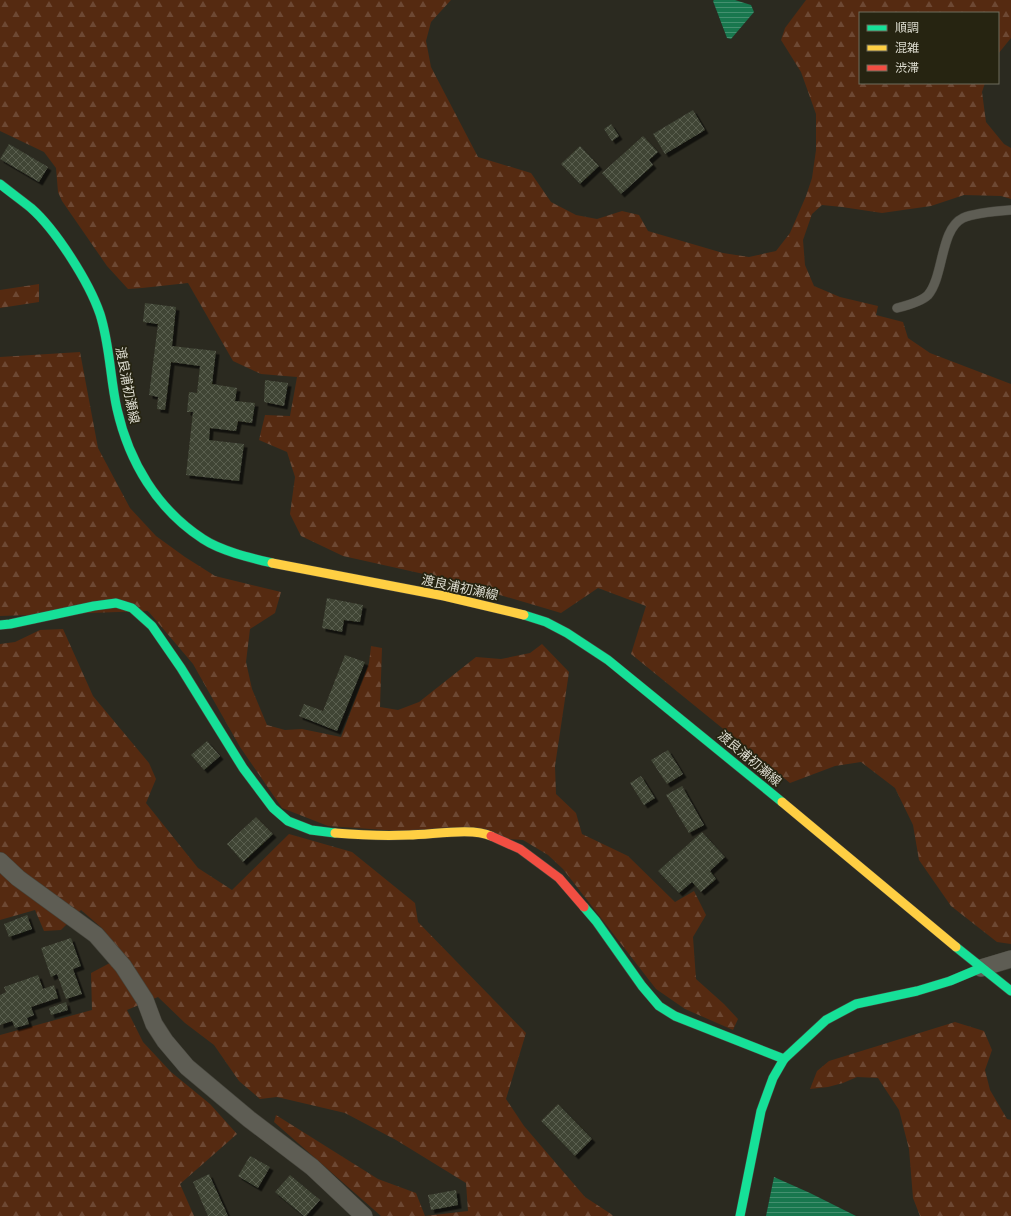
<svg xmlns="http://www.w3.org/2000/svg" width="1011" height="1216" viewBox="0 0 1011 1216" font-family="Lato,'Noto Sans JP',sans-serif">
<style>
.forest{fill:url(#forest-firs)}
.water{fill:url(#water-rules)}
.building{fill:url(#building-cross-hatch);filter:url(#shadow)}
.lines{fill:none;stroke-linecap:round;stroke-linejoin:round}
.lane-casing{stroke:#47463d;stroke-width:10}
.street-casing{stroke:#47463d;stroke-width:18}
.fast-casing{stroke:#47463d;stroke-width:10}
.slow-casing{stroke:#47463d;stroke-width:10}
.jam-casing{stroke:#47463d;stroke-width:10}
.lane{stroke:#5e5d54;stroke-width:9}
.street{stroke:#5e5d54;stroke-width:17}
.fast{stroke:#16e098;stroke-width:9}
.slow{stroke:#ffcf43;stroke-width:9}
.jam{stroke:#f24e42;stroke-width:9}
.labels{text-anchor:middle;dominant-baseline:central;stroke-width:3.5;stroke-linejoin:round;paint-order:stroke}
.street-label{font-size:13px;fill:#dcdbcf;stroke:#262411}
</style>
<defs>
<pattern id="forest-firs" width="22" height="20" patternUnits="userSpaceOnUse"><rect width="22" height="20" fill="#552a11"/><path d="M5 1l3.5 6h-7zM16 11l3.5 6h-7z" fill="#6d4833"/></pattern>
<pattern id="water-rules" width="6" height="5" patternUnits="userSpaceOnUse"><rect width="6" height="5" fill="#18774e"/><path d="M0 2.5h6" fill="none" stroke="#44906f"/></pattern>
<pattern id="building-cross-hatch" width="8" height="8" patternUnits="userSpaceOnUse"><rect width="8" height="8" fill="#3f4434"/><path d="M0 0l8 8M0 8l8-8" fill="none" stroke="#5a5e50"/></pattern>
<filter id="shadow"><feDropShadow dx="3.5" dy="3.5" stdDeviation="0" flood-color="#0009"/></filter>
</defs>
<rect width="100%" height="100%" fill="#2b2a20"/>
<!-- forest -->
<g class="forest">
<path d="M 0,0 L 451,0 L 431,22 L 426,41 L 431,67 L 478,157 L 531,173 L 551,202 L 576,215 L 597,219 L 622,211 L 639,215 L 648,231 L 723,253 L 749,257 L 776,251 L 790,233 L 806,196 L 812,178 L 816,150 L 816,114 L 801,72 L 781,40 L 785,28 L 806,0 L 1011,0 L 1011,38 L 998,54 L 998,13 L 860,13 L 860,83 L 985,83 L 982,92 L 986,122 L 1004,144 L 1011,148 L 1011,199 L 1001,196 L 964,195 L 931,206 L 882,213 L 842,207 L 822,205 L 812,214 L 803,240 L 805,265 L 814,286 L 840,297 L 878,306 L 876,315 L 903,322 L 908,338 L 930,353 L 1011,384 L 1011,944 L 997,942 L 951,906 L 919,860 L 913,825 L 895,788 L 861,762 L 835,766 L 790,783 L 631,654 L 646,606 L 598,588 L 561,613 L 446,579 L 343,556 L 301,536 L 290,514 L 295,477 L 287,452 L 259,440 L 265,415 L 290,416 L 297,377 L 261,374 L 233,361 L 188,283 L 142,288 L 128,289 L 107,266 L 62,201 L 58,192 L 56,168 L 44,152 L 0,131 Z"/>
<path d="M 39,284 L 39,302 L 0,308 L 0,290 Z"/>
<path d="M 80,352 L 98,448 L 130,508 L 156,536 L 185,557 L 215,576 L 281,592 L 275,613 L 250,629 L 246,662 L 252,689 L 267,725 L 285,730 L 302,729 L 341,737 L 369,663 L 371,646 L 382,648 L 380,707 L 398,710 L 419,702 L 476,657 L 501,659 L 530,653 L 542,644 L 569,672 L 555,766 L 556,794 L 576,813 L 582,834 L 628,856 L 675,902 L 694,891 L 706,915 L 693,937 L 696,979 L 724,1004 L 738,1019 L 733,1030 L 685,1009 L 656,989 L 563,869 L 548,855 L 523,840 L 328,826 L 282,808 L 240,747 L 193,664 L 148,611 L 0,616 L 0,357 Z"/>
<path d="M 63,629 L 93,696 L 149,763 L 156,779 L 146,803 L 198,868 L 232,890 L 289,834 L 352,852 L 415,903 L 418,922 L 526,1033 L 506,1099 L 524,1126 L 585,1197 L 611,1214 L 613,1216 L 381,1216 L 274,1122 L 276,1115 L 378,1179 L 416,1193 L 425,1216 L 468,1211 L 466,1183 L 396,1140 L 345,1113 L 277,1097 L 260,1099 L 239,1081 L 214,1045 L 185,1023 L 158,997 L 127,1010 L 143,1042 L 171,1072 L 210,1104 L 237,1134 L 180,1184 L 194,1216 L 0,1216 L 0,1035 L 92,1010 L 91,973 L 123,956 L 103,929 L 81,910 L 61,930 L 44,931 L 35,910 L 0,920 L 0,644 L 15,642 L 40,630 Z"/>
<path d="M 955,1022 L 984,1031 L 992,1050 L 985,1070 L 990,1090 L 1007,1119 L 1011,1120 L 1011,1216 L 920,1216 L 913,1198 L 909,1149 L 899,1110 L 878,1078 L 857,1077 L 843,1083 L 828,1087 L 810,1089 L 817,1071 L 829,1061 Z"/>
</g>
<!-- water -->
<g class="water">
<path d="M 714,0 L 735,0 L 751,5 L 754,12 L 731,39 L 727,38 L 713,1 Z"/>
<path d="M 774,1177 L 810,1193 L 856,1216 L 766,1216 Z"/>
</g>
<!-- building -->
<g class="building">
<path d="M 693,110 L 705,130 L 665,154 L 653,134 Z"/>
<path d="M 611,124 L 619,136 L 612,141 L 604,129 Z"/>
<path d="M 643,136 L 658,152 L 649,160 L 653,165 L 621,194 L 602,173 Z"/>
<path d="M 9,144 L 48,167 L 39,182 L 0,159 Z"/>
<path d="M 580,146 L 599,166 L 580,184 L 561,164 Z"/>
<path d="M 145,303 L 176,307 L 172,346 L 216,351 L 212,384 L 237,388 L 235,401 L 255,403 L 252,423 L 238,421 L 236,431 L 210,428 L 209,440 L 244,444 L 239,481 L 186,475 L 193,412 L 187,412 L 189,392 L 197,393 L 200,366 L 171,362 L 165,410 L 157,409 L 158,397 L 149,395 L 158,324 L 143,322 Z"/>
<path d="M 265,380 L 288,383 L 284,406 L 264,402 Z"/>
<path d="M 327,598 L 363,605 L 360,622 L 344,620 L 342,632 L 322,628 Z"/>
<path d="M 345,655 L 365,662 L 337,731 L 299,716 L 304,704 L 323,711 Z"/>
<path d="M 207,741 L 220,756 L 204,770 L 191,755 Z"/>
<path d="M 668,750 L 683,774 L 667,784 L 651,760 Z"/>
<path d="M 641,776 L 655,798 L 644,805 L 630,783 Z"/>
<path d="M 682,786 L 704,825 L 689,833 L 666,795 Z"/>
<path d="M 256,817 L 273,834 L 243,862 L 227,844 Z"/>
<path d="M 702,832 L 725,857 L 710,871 L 716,879 L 701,892 L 692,882 L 679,893 L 658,871 Z"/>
<path d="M 27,915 L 32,929 L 9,937 L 4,924 Z"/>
<path d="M 71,938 L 81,966 L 73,969 L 82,994 L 66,999 L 57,974 L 51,977 L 41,948 Z"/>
<path d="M 38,975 L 43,989 L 54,985 L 58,998 L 31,1007 L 34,1015 L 27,1018 L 29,1024 L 15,1028 L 12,1021 L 0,1025 L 0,995 L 6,992 L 4,987 Z"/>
<path d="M 66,1002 L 68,1010 L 51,1015 L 49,1008 Z"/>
<path d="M 558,1104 L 592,1139 L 575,1156 L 541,1121 Z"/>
<path d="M 250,1156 L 270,1167 L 258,1188 L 238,1176 Z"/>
<path d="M 209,1174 L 228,1216 L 208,1216 L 193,1182 Z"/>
<path d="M 290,1175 L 320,1200 L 306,1216 L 304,1216 L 275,1192 Z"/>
<path d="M 456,1190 L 458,1205 L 431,1210 L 428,1195 Z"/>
</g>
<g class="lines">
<!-- lane casing -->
<g class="lane-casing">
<path id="lane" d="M 897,308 C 905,306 922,301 928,295 C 944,276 940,229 963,218 C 974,213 998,211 1011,210"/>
</g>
<!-- street casing -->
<g class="street-casing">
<g id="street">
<path d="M 0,861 L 18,878 L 96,935 L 123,966 L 145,1000 L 154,1024 L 165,1041 L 187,1067 L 249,1119 L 312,1167 L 364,1216"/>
<path d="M 981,968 L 1011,959"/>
</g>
</g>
<!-- fast casing -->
<g class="fast-casing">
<g id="fast">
<path d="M 0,184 C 10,192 21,200 31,208 C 56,230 89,282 100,314 C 110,345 110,378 117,409 C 129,462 157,509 203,539 C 221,551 251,558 272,563"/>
<path d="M 524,615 L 546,622 L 567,633 L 608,660 L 782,802"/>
<path d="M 0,625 L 10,624 L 94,606 L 116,603 L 132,608 L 152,626 L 181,668 L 243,768 L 273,808 L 288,821 L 311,830 L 335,833"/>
<path d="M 584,907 L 596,921 L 642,986 L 659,1006 L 675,1016 L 784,1059"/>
<path d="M 956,947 L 1011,991"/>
<path d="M 740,1216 L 761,1111 L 773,1078 L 784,1059 L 826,1020 L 856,1004 L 917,991 L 950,981 L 981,968"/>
</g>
</g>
<!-- slow casing -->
<g class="slow-casing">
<g id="slow">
<path d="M 272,563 L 444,596 L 524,615"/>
<path d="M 782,802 L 956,947"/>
<path d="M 335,833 C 359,835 385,836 409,835 C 431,835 472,827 491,836"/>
</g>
</g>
<!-- jam casing -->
<g class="jam-casing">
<path id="jam" d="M 491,836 L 520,849 L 559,878 L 584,907"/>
</g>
<!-- lane -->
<use href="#lane" class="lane"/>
<!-- street -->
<use href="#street" class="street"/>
<!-- fast -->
<use href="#fast" class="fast"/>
<!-- slow -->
<use href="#slow" class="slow"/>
<!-- jam -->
<use href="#jam" class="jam"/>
</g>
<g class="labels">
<!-- street labels -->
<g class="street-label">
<text transform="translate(128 385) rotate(79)">渡良浦初瀬線</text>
<text transform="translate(460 587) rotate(12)">渡良浦初瀬線</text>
<text transform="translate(750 758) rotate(40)">渡良浦初瀬線</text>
</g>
</g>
<!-- legend -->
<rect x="859" y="12" width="140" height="72" fill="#262411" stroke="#6f6d5d"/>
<rect x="867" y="25" width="20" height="6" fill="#16e098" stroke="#6f6d5d"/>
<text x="895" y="32" font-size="12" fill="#dcdbcf">順調</text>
<rect x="867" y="45" width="20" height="6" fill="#ffcf43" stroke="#6f6d5d"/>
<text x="895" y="52" font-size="12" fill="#dcdbcf">混雑</text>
<rect x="867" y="65" width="20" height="6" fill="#f24e42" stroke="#6f6d5d"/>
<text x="895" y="72" font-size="12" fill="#dcdbcf">渋滞</text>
</svg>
